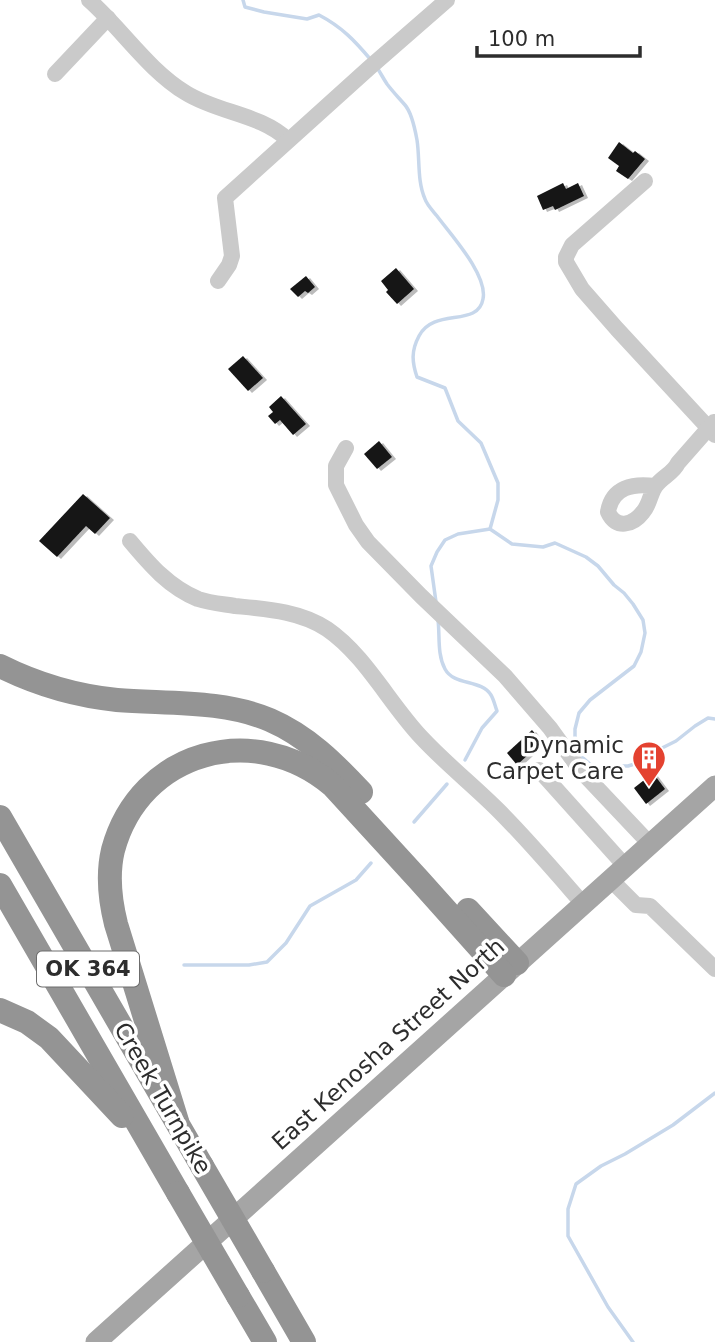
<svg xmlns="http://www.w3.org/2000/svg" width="715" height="1342" viewBox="0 0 715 1342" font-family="'DejaVu Sans',sans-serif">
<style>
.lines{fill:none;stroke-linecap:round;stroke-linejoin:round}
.stream{stroke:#c7d7eb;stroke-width:3.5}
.building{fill:#141414;filter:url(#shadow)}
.minor{stroke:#cacaca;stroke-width:16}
.major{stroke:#a5a5a5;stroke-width:21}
.highway{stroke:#949494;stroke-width:24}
.highway-bridge{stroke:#949494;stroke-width:24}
.labels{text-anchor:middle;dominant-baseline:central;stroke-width:7;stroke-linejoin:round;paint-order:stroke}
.shield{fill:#fff;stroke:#6c6c6c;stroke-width:2}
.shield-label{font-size:21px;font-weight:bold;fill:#2d2d2d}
.poi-label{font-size:23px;fill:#2d2d2d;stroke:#fff;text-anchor:end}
.street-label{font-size:23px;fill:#2d2d2d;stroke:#fff}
</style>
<defs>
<filter id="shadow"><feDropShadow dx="4" dy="2" stdDeviation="0" flood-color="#0004"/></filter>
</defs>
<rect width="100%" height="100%" fill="#fff"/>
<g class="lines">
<!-- stream -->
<g class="stream">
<path d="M 243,0 L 245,7 L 264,12 L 307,19 L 319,15 C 342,27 355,41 371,60"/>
<path d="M 376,66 C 380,72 383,78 387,84 C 393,92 399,98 405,105 C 412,113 415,129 417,140 C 420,159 417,181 425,199 C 427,205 433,211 437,216 C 451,235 488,275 483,299 C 478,328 434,307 419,336 C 411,351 412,362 417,377 L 445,388 L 458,421 L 481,443 L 498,483 L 498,500 L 490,529"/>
<path d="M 436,602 L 431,566 L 437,552 L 445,540 L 458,534 L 490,529 L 512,544 L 543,547 L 555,543 L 586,557 L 598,566 L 614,585 L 624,593 L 633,604 L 643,620 L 645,633 L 641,652 L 634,666 L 590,700 L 579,713 L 575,729 L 575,744 L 582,757 L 592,766 L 600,768 L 613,766 L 628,766 L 641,762 L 658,750 L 676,741 L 695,726 L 708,718 L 715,719"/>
<path d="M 438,620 C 440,636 437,654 445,669 C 454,686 481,679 491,695 C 494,700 495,706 497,711 L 482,728 L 465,760"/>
<path d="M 414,822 L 447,784"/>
<path d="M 184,965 L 249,965 L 267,962 L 286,943 L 310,906 L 356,880 L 371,863"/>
<path d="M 633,1342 L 608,1307 L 568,1236 L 568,1209 L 576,1184 L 601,1166 L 625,1154 L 673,1125 L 715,1093"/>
</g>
</g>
<!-- building -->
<g class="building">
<path d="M 619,142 L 633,153 L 635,151 L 645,159 L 628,179 L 616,171 L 619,166 L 608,158 Z"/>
<path d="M 563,183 L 566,189 L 578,183 L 584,196 L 555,210 L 553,206 L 543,210 L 537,196 Z"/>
<path d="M 396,268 L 414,289 L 397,304 L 386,292 L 388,290 L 381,281 Z"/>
<path d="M 306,276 L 315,287 L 308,293 L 305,291 L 298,297 L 290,289 Z"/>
<path d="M 243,356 L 263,378 L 248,391 L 228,369 Z"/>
<path d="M 281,396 L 306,424 L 293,435 L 280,420 L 275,424 L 268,416 L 273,412 L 269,407 Z"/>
<path d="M 379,441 L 392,457 L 377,469 L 364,454 Z"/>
<path d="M 83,494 L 110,518 L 95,534 L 86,526 L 57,557 L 39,541 Z"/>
<path d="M 532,730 L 542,742 L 517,765 L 507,753 Z"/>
<path d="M 653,773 L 665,789 L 646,804 L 634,788 Z"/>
</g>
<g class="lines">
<!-- minor -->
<g class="minor">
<path d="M 89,0 C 122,29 148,70 186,93 C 218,113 261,114 288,140"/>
<path d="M 55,74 L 108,18"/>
<path d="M 645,181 L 572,245 L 566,257 L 566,262 L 582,289 L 617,329 L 715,435"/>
<path d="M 218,281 L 229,265 L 232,256 L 225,198 L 369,68 L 447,0"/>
<path d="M 346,448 L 336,466 L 336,485 L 356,525 L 368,542 L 421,596 L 505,676 L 550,728 L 581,771 L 650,844"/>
<path d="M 655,486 C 633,483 612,487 608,512 C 616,530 633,525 643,512 C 650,504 650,494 655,487 C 661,477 673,474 678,463 L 714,422"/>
<path d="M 130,541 C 150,565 169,587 198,599 C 210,603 223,604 235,606 C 266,609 300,611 327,629 C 365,655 389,703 421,737 C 445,763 473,785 498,810 C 528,840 556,873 584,905"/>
<path d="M 539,770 L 626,867"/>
<path d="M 611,880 L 636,905 L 650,906 L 715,969"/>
</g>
<!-- major -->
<path class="major" d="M 96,1342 L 715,786"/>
<!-- highway -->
<g class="highway">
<path d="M 0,666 C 36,684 77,696 117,700 C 167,704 223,700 270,720 C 307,736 334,763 361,792"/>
<path d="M 0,817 L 202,1166"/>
<path d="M 0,885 L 178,1193"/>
<path d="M 468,910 L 517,963"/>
<path d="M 0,1010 L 27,1022 L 49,1038 L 122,1116"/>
<path d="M 177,1121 L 116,924 C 110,900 107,875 113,850 C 140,750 255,720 332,785 L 419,880 L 504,975"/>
<path d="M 263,1271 L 304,1342"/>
<path d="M 238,1296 L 265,1342"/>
</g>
<!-- highway-bridge -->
<g class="highway-bridge">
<path d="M 202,1166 L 263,1271"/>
<path d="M 178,1193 L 238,1296"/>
</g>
</g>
<!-- icons -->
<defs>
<g id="building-pin" transform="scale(1.75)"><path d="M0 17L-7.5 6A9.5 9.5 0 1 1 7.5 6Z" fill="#e44230" stroke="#fff"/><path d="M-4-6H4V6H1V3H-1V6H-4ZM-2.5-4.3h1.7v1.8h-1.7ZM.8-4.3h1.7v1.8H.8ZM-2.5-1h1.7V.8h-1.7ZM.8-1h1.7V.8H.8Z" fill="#fff"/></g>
</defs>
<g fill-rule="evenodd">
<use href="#building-pin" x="649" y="758"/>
</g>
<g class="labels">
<!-- shield labels -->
<rect class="shield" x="37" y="951.5" width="102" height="35" rx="5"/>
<g class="shield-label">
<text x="88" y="969">OK 364</text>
</g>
<!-- poi labels -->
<g class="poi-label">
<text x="624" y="745">Dynamic<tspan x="624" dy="26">Carpet Care</tspan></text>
</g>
<!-- street labels -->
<g class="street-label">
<text transform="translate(388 1044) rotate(-42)">East Kenosha Street North</text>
<text transform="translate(163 1098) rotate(60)">Creek Turnpike</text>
</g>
</g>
<!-- scale -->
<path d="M477 46v10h163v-10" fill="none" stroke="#2d2d2d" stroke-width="3.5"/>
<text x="488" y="46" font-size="21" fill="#2d2d2d" stroke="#ffffff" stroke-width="5" paint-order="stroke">100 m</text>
</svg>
